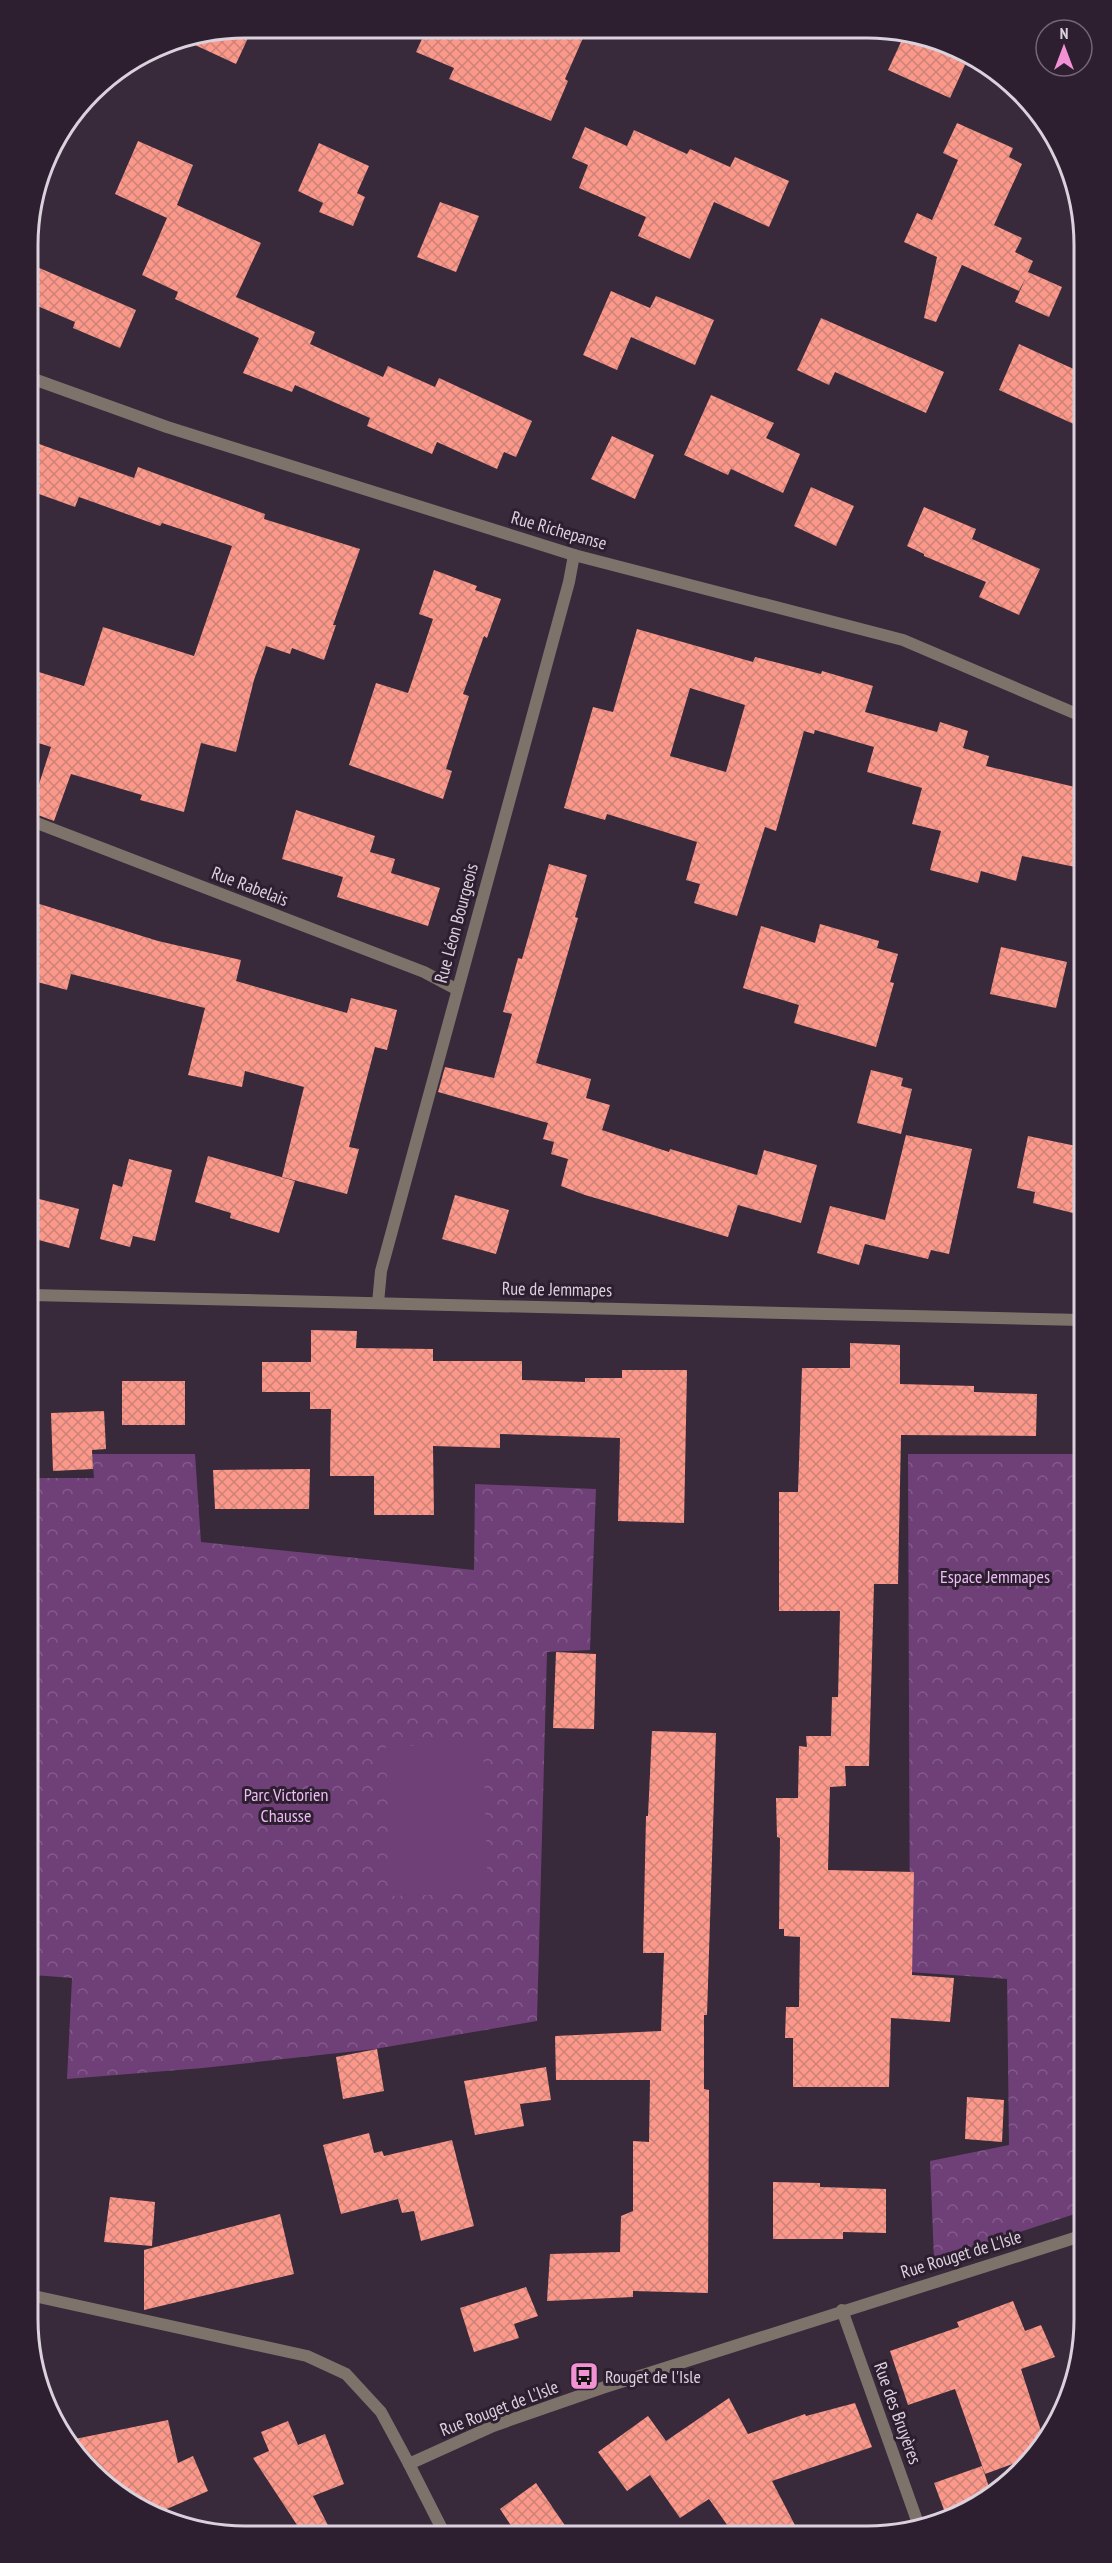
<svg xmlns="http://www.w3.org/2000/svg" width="1112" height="2563" viewBox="0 0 1112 2563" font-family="'PT Sans Narrow',sans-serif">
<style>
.park{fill:url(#park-crowns)}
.garden{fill:#6e4077}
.building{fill:url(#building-cross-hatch);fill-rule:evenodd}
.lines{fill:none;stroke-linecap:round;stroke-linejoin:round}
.street{stroke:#7d736b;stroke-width:12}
.labels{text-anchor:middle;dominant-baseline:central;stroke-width:6;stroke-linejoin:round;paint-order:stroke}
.street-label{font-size:18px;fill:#dbd1dd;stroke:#2e1f30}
.park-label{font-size:18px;fill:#edbef6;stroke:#2e1f30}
.poi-label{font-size:18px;fill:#dbd1dd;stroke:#2e1f30;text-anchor:start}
.rim{fill:none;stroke:#dbd1dd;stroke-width:3}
</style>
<defs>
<pattern id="park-crowns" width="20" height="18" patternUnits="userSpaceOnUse" patternTransform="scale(1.5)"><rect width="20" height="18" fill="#6e4077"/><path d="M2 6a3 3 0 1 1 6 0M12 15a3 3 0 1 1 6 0" fill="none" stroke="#825b8a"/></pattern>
<pattern id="building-cross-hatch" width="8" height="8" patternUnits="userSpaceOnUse" patternTransform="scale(1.5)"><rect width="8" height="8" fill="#fb988a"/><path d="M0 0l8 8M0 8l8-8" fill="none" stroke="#cd8278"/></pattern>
</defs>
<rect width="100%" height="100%" fill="#38293b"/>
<!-- park -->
<g class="park">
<path d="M 92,1454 L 195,1454 L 201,1542 L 474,1570 L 475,1484 L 596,1489 L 590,1650 L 547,1652 L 537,2021 L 375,2049 L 203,2068 L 67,2079 L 72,1978 L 33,1975 L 32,1502 L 34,1502 L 34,1478 L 94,1478 Z"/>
<path d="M 908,1454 L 1082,1454 L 1084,2211 L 934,2260 L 930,2161 L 1009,2145 L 1007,1979 L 910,1972 Z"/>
</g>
<!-- garden -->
<path class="garden" d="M 483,1743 L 488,1893 L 391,1896 L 386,1747 Z"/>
<!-- building -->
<g class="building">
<path d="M 245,27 L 253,27 L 236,64 L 182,39 Z"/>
<path d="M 427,28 L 540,29 L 587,29 L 565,79 L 568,81 L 551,121 L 449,79 L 454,68 L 416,52 Z"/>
<path d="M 906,31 L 964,50 L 970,54 L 950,98 L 888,70 Z"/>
<path d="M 957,123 L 1013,148 L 1009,157 L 1022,164 L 994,225 L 1022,238 L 1015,252 L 1033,261 L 1028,272 L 1062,287 L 1049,317 L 1015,302 L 1026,277 L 1019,291 L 962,265 L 936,322 L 924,318 L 937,257 L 904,242 L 917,213 L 932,220 L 958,160 L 943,153 Z"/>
<path d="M 585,127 L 627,146 L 634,130 L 687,154 L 690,149 L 730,167 L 735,157 L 789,181 L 769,227 L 714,202 L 690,259 L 638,236 L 646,217 L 579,188 L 588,165 L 572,158 Z"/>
<path d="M 138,141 L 193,165 L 177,205 L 261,243 L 236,297 L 315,332 L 310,344 L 383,377 L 388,366 L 435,387 L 439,378 L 532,421 L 516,457 L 504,452 L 497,469 L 437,442 L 432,454 L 367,426 L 370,418 L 295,385 L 292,392 L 243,373 L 259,338 L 175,299 L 178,292 L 142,275 L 167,218 L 115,194 Z"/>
<path d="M 319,143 L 369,166 L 357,193 L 365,197 L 353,226 L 319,212 L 323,203 L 298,191 Z"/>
<path d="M 440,202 L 479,216 L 456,272 L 417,257 Z"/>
<path d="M 28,263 L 136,310 L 120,348 L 73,328 L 75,322 L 28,302 Z"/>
<path d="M 611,291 L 650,308 L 656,296 L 714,320 L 695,365 L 631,337 L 617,370 L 583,355 Z"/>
<path d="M 821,318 L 944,372 L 926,413 L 835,372 L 829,385 L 797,370 Z"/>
<path d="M 1019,344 L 1078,371 L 1078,426 L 999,390 Z"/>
<path d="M 711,395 L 774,423 L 766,438 L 800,454 L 783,493 L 731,469 L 728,475 L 684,455 Z"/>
<path d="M 612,436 L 654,455 L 635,499 L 591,479 Z"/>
<path d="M 28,440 L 134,478 L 138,467 L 265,514 L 264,519 L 360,549 L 333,625 L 336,625 L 324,660 L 292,648 L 290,654 L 266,646 L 254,680 L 236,752 L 201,743 L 184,812 L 140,800 L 142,795 L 71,774 L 54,821 L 30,812 L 51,747 L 29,740 L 29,669 L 84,686 L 103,627 L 194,656 L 232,546 L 162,523 L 160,526 L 79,497 L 75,507 L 28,490 Z"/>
<path d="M 811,487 L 854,506 L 836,546 L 794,526 Z"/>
<path d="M 924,507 L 976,529 L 972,539 L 1040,569 L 1019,615 L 979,597 L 986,582 L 924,556 L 924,554 L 907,546 Z"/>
<path d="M 434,570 L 477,586 L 475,590 L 501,599 L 487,638 L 484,636 L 463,694 L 469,696 L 446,769 L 452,771 L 443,799 L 349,765 L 376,683 L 408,693 L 433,619 L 419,614 Z"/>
<path d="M 637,629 L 753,662 L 755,657 L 821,674 L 822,671 L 873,686 L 865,712 L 937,732 L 940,722 L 968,731 L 963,748 L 989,756 L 986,766 L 1079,788 L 1080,868 L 1022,856 L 1016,881 L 981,871 L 978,883 L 930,870 L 941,831 L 912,824 L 922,788 L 867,772 L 874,747 L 815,730 L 814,734 L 804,731 L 776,831 L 765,827 L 737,916 L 694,903 L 700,884 L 686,880 L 697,842 L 607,814 L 605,820 L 564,808 L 593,707 L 613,712 ZM 690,688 L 745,705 L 726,772 L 670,756 Z"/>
<path d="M 296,810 L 375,836 L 370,852 L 395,859 L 391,873 L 440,888 L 428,926 L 337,897 L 343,877 L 282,859 Z"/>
<path d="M 549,864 L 587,875 L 575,917 L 578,918 L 536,1063 L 591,1079 L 586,1098 L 610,1105 L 602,1130 L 669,1152 L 670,1149 L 757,1175 L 764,1150 L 817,1165 L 801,1223 L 738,1205 L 728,1237 L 585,1195 L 561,1186 L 568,1159 L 551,1154 L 554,1142 L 543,1139 L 548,1123 L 438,1092 L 445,1067 L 494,1078 L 512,1014 L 503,1012 L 518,958 L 522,959 Z"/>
<path d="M 30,901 L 158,941 L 241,960 L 236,981 L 347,1013 L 351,998 L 397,1010 L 387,1050 L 375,1047 L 349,1147 L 359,1149 L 347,1194 L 282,1177 L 304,1087 L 245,1071 L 242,1087 L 188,1075 L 205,1008 L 71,974 L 67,990 L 30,980 Z"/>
<path d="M 820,924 L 879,941 L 877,948 L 898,954 L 890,982 L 894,983 L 876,1047 L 794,1023 L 799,1005 L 743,988 L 761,926 L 815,943 Z"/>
<path d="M 1001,947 L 1067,962 L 1056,1008 L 990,994 Z"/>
<path d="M 871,1070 L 903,1078 L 901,1086 L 912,1089 L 901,1134 L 857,1123 Z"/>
<path d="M 906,1135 L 972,1149 L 949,1254 L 931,1250 L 928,1259 L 865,1244 L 859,1265 L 817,1253 L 830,1206 L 885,1220 Z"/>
<path d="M 1028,1136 L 1081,1147 L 1081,1215 L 1033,1203 L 1035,1192 L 1017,1188 Z"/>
<path d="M 208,1156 L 295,1181 L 279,1233 L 230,1218 L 231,1213 L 195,1202 Z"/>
<path d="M 129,1159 L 172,1170 L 155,1241 L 133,1236 L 130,1247 L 100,1239 L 113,1184 L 122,1187 Z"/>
<path d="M 455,1195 L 509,1210 L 496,1254 L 442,1239 Z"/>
<path d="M 31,1197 L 79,1209 L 69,1248 L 31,1238 Z"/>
<path d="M 311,1330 L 357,1331 L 356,1348 L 433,1349 L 433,1361 L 522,1361 L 522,1380 L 585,1382 L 585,1378 L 622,1378 L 622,1370 L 687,1370 L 684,1523 L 618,1521 L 620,1438 L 500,1434 L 500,1448 L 433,1446 L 434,1515 L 374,1515 L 374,1476 L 330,1476 L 331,1409 L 310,1409 L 310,1392 L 262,1392 L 262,1362 L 311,1362 Z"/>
<path d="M 850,1343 L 900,1345 L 900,1384 L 974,1386 L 974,1392 L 1037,1394 L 1036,1436 L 901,1435 L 898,1584 L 874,1584 L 869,1766 L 845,1766 L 846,1786 L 830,1787 L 828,1870 L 914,1872 L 912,1975 L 954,1978 L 950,2022 L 891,2018 L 889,2087 L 793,2087 L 793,2038 L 785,2038 L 786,2007 L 799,2007 L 800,1937 L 784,1936 L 784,1929 L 779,1929 L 780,1838 L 777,1837 L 776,1798 L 798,1798 L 799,1746 L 807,1747 L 806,1736 L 831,1736 L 832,1697 L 838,1697 L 840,1611 L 779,1611 L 779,1492 L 798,1492 L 802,1368 L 850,1368 Z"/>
<rect x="122" y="1381" width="63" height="44"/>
<path d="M 104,1411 L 106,1449 L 92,1450 L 93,1469 L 53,1471 L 51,1413 Z"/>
<path d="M 310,1469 L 309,1509 L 215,1509 L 213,1470 Z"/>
<path d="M 556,1652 L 596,1654 L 594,1729 L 553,1728 Z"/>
<path d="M 652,1731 L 716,1733 L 707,2015 L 704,2015 L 704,2089 L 709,2090 L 708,2293 L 633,2291 L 633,2297 L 547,2301 L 550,2254 L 620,2252 L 621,2216 L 633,2211 L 633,2141 L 649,2142 L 650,2080 L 556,2080 L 555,2036 L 661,2031 L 664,1953 L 643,1953 L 646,1816 L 648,1816 Z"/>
<path d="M 377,2049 L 384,2091 L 343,2099 L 336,2057 Z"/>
<path d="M 546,2067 L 551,2100 L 520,2104 L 524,2126 L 475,2135 L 464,2081 Z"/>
<path d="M 967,2097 L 1004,2100 L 1002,2142 L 965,2139 Z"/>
<path d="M 369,2133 L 374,2153 L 382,2151 L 384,2156 L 452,2140 L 474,2226 L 421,2241 L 414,2211 L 402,2213 L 398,2199 L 341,2214 L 323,2145 Z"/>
<path d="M 773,2182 L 820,2183 L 820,2187 L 886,2189 L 886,2233 L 843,2232 L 843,2239 L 773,2239 Z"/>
<path d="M 110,2197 L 155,2202 L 152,2246 L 104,2242 Z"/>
<path d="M 280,2214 L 294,2274 L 144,2310 L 144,2250 Z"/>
<path d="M 526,2287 L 538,2316 L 514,2324 L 519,2338 L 474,2352 L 460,2308 Z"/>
<path d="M 1013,2301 L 1025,2331 L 1041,2325 L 1055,2357 L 1021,2369 L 1044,2440 L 1034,2456 L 985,2474 L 955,2389 L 908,2405 L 890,2351 L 959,2327 L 957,2322 Z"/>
<path d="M 729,2398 L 748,2434 L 805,2414 L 806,2416 L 855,2403 L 872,2447 L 772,2481 L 797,2529 L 730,2529 L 709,2499 L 680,2518 L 650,2475 L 627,2491 L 598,2452 L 648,2416 L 666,2441 Z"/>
<path d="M 168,2420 L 178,2463 L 193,2456 L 208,2491 L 153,2515 L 101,2482 L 65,2441 Z"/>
<path d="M 288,2421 L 298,2445 L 325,2434 L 344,2484 L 313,2496 L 331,2531 L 301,2531 L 253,2458 L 269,2451 L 261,2432 Z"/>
<path d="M 982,2466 L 992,2496 L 947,2518 L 934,2483 Z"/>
<path d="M 536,2483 L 568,2530 L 514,2530 L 500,2509 Z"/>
</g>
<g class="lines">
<!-- street -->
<g class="street">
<path d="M 28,377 L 167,427 L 574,555 L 903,640 L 1079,715"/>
<path d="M 29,820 L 424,972 L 456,989"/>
<path d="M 31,1295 L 1081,1320"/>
<path d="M 378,1303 L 381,1271 L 569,582 L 574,555"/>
<path d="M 34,2296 L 307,2356 L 346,2374 L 381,2412 L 409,2464 L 493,2426 L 602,2388 L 1084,2235"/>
<path d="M 842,2310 L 920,2529"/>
<path d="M 409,2464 L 443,2531"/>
</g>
</g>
<!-- icons -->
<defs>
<g id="bus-square" transform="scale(1.5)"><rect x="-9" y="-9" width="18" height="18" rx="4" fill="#f391d5" stroke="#2e1f30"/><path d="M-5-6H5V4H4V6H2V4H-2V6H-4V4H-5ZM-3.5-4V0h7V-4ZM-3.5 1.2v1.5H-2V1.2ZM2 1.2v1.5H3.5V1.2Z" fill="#111"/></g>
</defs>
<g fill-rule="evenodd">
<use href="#bus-square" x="584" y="2376"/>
</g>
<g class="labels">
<!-- street labels -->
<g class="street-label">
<text transform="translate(559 530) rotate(16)">Rue Richepanse</text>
<text transform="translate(250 886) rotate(21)">Rue Rabelais</text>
<text transform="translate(456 923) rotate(-75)">Rue Léon Bourgeois</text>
<text transform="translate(557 1289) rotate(1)">Rue de Jemmapes</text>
<text transform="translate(961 2254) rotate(-17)">Rue Rouget de L'Isle</text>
<text transform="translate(499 2408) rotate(-21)">Rue Rouget de L'Isle</text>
<text transform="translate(898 2413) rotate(70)">Rue des Bruyères</text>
</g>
<!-- park labels -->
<g class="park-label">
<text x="995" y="1576">Espace Jemmapes</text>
<text x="286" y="1794">Parc Victorien<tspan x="286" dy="21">Chausse</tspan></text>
</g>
<!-- poi labels -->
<g class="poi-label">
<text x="605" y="2376">Rouget de l'Isle</text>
</g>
</g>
<!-- crop -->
<path d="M0 0H1112V2563H0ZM245 38H867A207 207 0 0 1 1074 245V2319A207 207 0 0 1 867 2526H245A207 207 0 0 1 38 2319V245A207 207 0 0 1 245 38Z" fill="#2e1f30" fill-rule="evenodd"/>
<path class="rim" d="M245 38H867A207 207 0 0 1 1074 245V2319A207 207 0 0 1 867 2526H245A207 207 0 0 1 38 2319V245A207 207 0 0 1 245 38Z"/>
<!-- north arrow -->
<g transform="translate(1064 48)"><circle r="28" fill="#2e1f30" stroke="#736675" stroke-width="1.5"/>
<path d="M0-4.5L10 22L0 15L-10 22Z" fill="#f391d5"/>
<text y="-9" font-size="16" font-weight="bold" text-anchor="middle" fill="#dbd1dd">N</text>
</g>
</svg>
